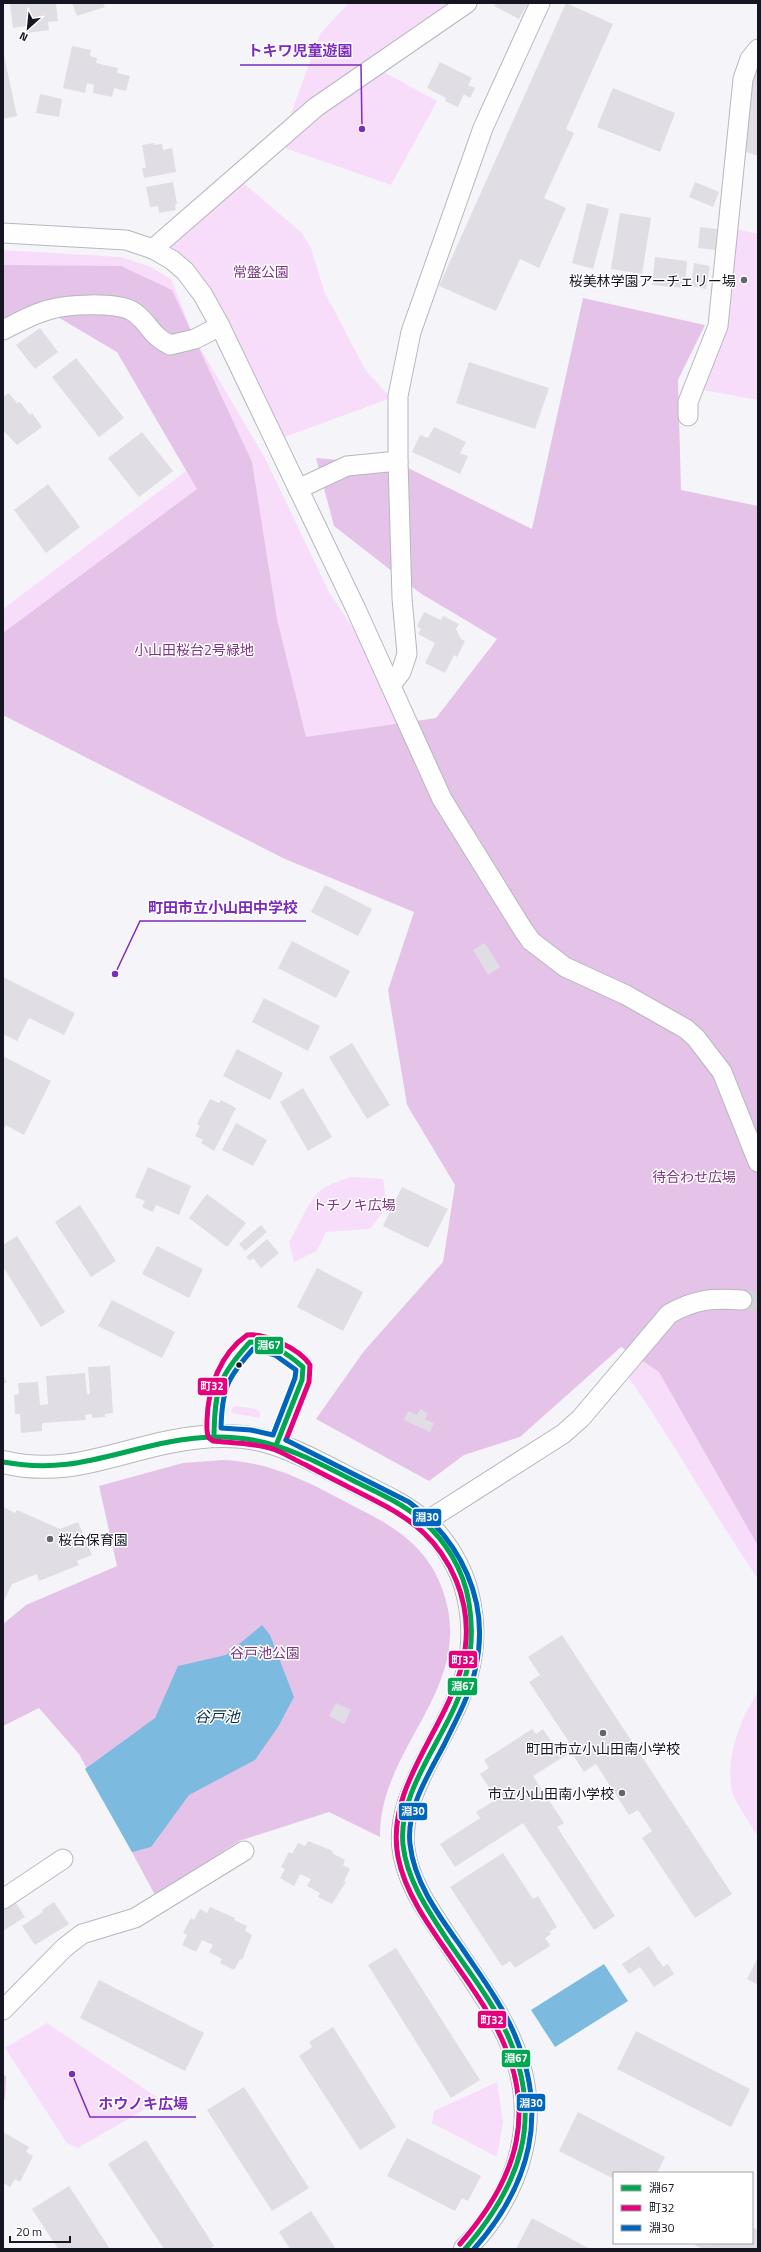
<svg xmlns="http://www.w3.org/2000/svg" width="761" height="2252" viewBox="0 0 761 2252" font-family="'Titillium Web','Noto Sans JP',sans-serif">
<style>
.green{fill:#f8ddfb}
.forest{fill:#e5c3e9}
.water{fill:#7cbadf}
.building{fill:#e0dde5}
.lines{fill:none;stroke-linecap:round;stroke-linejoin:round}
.street-tunnel{stroke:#d3d4d9;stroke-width:19;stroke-dasharray:19 10;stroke-linecap:butt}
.street-casing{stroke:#b6b6bf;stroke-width:21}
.secondary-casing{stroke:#b6b6bf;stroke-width:24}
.street{stroke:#fefefe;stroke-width:19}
.secondary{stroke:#fefefe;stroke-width:22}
.bus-1-casing{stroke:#fff;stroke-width:8}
.bus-2-casing{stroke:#fff;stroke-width:8}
.bus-3-casing{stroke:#fff;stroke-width:8}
.bus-1{stroke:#00a651;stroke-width:5}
.bus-2{stroke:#e5007d;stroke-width:5}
.bus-3{stroke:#0065bd;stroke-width:5}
.poi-dot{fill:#63646d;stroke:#fff;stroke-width:1.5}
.bus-dot{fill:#151622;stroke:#fff;stroke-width:1.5}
.labels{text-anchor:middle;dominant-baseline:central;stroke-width:3;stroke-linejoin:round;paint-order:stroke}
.park-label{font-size:14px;fill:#7d3483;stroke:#fff}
.poi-label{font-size:14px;fill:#151622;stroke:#fff;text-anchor:end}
.water-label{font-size:15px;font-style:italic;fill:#062e44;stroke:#fff}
.leader{fill:none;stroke:#7b2cbf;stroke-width:1.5}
.callout-dot{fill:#7b2cbf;stroke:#fff;stroke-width:1.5}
.callout-label{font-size:15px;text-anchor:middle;font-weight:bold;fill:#7b2cbf;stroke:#fff;stroke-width:3;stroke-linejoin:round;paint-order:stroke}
.line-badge{stroke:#fff;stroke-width:1.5}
.badge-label{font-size:11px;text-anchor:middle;font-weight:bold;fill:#fff}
</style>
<rect width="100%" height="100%" fill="#f5f5f9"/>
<!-- green -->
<g class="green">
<path d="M 349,3 L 448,3 L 310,102 L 288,122 L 320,34 Z"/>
<path d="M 382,71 L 437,101 L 391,185 L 282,147 L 323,111 Z"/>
<path d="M 240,180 L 302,233 L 311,248 L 324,291 L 366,371 L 391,398 L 282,438 L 191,264 L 171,246 L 174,236 Z"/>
<path d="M 736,229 L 758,234 L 758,400 L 702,390 Z"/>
<path d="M 3,250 L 121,257 L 149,266 L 171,279 L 195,339 L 265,458 L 329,592 L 391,685 L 442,799 L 285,859 L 3,715 L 3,609 L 186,471 L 117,352 L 46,310 L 3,330 Z"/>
<path d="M 350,1177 L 383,1179 L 387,1207 L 370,1229 L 326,1232 L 317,1251 L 294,1262 L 289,1242 C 299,1227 310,1194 327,1186 C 334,1182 343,1180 350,1177 Z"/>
<path d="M 758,1302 L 758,1579 C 713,1513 674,1443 629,1378 L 658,1325 Z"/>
<path d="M 236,1406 L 256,1409 L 260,1412 L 260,1418 L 231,1413 L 232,1408 Z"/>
<path d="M 758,1692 L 758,1837 C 751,1824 735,1803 732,1791 C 725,1757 740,1720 758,1692 Z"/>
<path d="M 47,2023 L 161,2100 L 78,2148 L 67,2143 L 5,2048 Z"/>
<path d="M 497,2082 L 503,2122 L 497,2157 L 432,2123 L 434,2111 Z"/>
</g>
<!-- forest -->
<g class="forest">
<path d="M 3,265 L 121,266 L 172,290 L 252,462 L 277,619 L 306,737 L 436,718 L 497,639 L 420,593 L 334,526 L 316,458 L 404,466 L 532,529 L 583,298 L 705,325 L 678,380 L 681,490 L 758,506 L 758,1546 L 659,1372 L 621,1347 L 520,1437 L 464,1455 L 429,1481 L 316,1419 L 364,1351 L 443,1262 L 455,1185 L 407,1105 L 388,990 L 414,912 L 285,859 L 3,715 L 3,633 L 197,489 L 117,352 L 46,310 L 3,330 Z"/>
<path d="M 223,1460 C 277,1462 318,1488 365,1512 C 401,1530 430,1552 443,1591 C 477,1689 379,1745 380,1837 L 329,1812 L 239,1841 L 155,1895 L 79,1754 L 39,1708 L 3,1726 L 3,1624 L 26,1605 L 117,1566 L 99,1486 L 183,1463 Z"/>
<path d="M 3,2075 L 6,2076 L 5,2099 L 3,2101 Z"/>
</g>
<!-- water -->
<g class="water">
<path d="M 262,1625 L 270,1635 L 294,1697 L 278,1727 L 255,1760 L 189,1795 L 151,1847 L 132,1852 L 85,1769 L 155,1718 L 178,1666 L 226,1655 Z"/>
<path d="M 604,1964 L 628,2001 L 555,2047 L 531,2010 Z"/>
</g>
<!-- building -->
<g class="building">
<path d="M 10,3 L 56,3 L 58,21 L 48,22 L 49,30 L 27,33 L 26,26 L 13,28 Z"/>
<path d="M 72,3 L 103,3 L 105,7 L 77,16 Z"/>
<path d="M 496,3 L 528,3 L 519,19 L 494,6 Z"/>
<path d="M 566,3 L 613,24 L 566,129 L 574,133 L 544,198 L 566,208 L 539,268 L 520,259 L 496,311 L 439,286 Z"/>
<path d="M 72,46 L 91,50 L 90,56 L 97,58 L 96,63 L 118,68 L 117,73 L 130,76 L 126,91 L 114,88 L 112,97 L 93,93 L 94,85 L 87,83 L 85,93 L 63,88 Z"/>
<path d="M 3,51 L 17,116 L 3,119 Z"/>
<path d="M 440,62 L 472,78 L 468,85 L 475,88 L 470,98 L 464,94 L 458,107 L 445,101 L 446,98 L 427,88 Z"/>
<path d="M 758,68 L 758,156 L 746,152 L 752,79 Z"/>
<path d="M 613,88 L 675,113 L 660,152 L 597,127 Z"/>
<path d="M 40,94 L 62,99 L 59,117 L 36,113 Z"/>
<path d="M 154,143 L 154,145 L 162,144 L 163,150 L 172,148 L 176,172 L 144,178 L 142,168 L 146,168 L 142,145 Z"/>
<path d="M 173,182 L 177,204 L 175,205 L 176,210 L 159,213 L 158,206 L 150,207 L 146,187 Z"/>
<path d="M 695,182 L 719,192 L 713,207 L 689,197 Z"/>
<path d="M 587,203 L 609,209 L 593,269 L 572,263 Z"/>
<path d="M 620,213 L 651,218 L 642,274 L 611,269 Z"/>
<path d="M 700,227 L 717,229 L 715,250 L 698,248 Z"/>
<path d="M 655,257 L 687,261 L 685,288 L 652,285 Z"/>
<path d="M 694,263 L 710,266 L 706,289 L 691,286 Z"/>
<path d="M 40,328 L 58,352 L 35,369 L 16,345 Z"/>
<path d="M 76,358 L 124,418 L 99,437 L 52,377 Z"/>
<path d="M 469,362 L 549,388 L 535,429 L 456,403 Z"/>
<path d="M 9,393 L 17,403 L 20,402 L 30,415 L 32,413 L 42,427 L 17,445 L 3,430 L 3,397 Z"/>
<path d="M 434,427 L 466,442 L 460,453 L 468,456 L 460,474 L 412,452 L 420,435 L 428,438 Z"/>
<path d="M 142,432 L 173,471 L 139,497 L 108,458 Z"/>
<path d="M 48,484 L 80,527 L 46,553 L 14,510 Z"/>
<path d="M 424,612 L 441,620 L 443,616 L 459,624 L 456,629 L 461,639 L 465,641 L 457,657 L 454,655 L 445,673 L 425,663 L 435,643 L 418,634 L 421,629 L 417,626 Z"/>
<path d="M 325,885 L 372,909 L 358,936 L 311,912 Z"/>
<path d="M 292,941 L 350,971 L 336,998 L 278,968 Z"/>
<path d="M 485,943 L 500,967 L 488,975 L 473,950 Z"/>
<path d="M 3,977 L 75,1013 L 64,1035 L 29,1018 L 17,1041 L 3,1034 Z"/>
<path d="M 264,998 L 320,1026 L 308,1051 L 252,1022 Z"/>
<path d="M 352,1043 L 390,1105 L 367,1119 L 329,1057 Z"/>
<path d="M 237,1049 L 283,1073 L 270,1100 L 223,1076 Z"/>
<path d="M 3,1056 L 51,1081 L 24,1135 L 6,1125 L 3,1131 Z"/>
<path d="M 303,1088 L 332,1137 L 308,1151 L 280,1102 Z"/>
<path d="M 210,1099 L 219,1103 L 221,1100 L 236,1108 L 214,1151 L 201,1143 L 203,1140 L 195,1136 L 200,1126 L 197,1124 Z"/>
<path d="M 236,1123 L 267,1140 L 253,1166 L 222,1150 Z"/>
<path d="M 148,1167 L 191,1186 L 179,1215 L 156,1205 L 153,1212 L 142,1207 L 145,1201 L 135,1197 Z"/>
<path d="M 402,1187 L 448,1209 L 428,1248 L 383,1226 Z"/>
<path d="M 207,1194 L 246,1223 L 227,1247 L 189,1218 Z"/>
<path d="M 80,1205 L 116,1261 L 91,1277 L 55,1222 Z"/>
<path d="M 261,1225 L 267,1232 L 245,1251 L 239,1244 Z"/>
<path d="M 17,1236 L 65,1312 L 41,1327 L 3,1267 L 3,1245 Z"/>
<path d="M 267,1239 L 279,1253 L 261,1268 L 253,1258 L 250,1261 L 246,1257 Z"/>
<path d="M 157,1246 L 203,1269 L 189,1298 L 142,1274 Z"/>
<path d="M 317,1268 L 363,1292 L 343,1331 L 297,1307 Z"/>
<path d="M 112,1300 L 175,1332 L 162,1358 L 98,1326 Z"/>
<path d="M 110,1366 L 113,1413 L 105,1414 L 105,1417 L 92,1418 L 92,1414 L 85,1415 L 86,1420 L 42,1423 L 42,1431 L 21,1433 L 20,1414 L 15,1414 L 14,1395 L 19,1394 L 18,1383 L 38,1382 L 40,1405 L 48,1404 L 46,1376 L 85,1373 L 87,1394 L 90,1394 L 88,1367 Z"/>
<path d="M 3,1376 L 7,1382 L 3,1384 Z"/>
<path d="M 420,1409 L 428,1413 L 425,1419 L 434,1423 L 430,1432 L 404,1420 L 408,1411 L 417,1415 Z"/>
<path d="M 3,1507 L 15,1513 L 17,1510 L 60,1529 L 78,1522 L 92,1555 L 77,1561 L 79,1565 L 39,1581 L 37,1574 L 12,1584 L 3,1603 Z"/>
<path d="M 562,1635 L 732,1894 L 695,1918 L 642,1838 L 652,1831 L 638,1810 L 629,1815 L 596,1764 L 584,1772 L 571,1752 L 533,1776 L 564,1823 L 557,1827 L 615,1916 L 594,1930 L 523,1823 L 455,1867 L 440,1844 L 480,1818 L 476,1812 L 497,1799 L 480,1774 L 489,1768 L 484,1760 L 532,1729 L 536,1734 L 543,1729 L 557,1750 L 569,1742 L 529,1682 L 540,1675 L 528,1657 Z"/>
<path d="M 336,1703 L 351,1710 L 344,1724 L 329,1716 Z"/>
<path d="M 308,1841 L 333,1851 L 332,1853 L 345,1860 L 343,1865 L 350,1869 L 344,1881 L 346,1882 L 332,1904 L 318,1897 L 320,1893 L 307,1886 L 311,1879 L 300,1874 L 294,1886 L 280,1878 L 285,1869 L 281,1867 L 289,1852 L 292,1854 L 298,1843 L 305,1846 Z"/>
<path d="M 503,1853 L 533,1899 L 538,1896 L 557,1927 L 549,1932 L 551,1934 L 545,1938 L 550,1946 L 515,1968 L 510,1961 L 502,1966 L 450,1887 Z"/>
<path d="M 3,1883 L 25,1917 L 3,1931 Z"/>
<path d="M 54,1902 L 69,1924 L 35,1945 L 22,1926 L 43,1912 L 42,1910 Z"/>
<path d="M 210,1907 L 235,1918 L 234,1920 L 247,1926 L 245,1931 L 252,1935 L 242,1960 L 240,1959 L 234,1970 L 220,1963 L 222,1959 L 209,1952 L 213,1945 L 202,1940 L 196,1952 L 182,1945 L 187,1935 L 183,1933 L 191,1918 L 194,1920 L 200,1909 L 207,1913 Z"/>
<path d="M 649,1946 L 663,1967 L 668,1964 L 674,1974 L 654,1987 L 640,1967 L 629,1974 L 622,1964 Z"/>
<path d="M 396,1948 L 480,2080 L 451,2098 L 368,1965 Z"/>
<path d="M 758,1957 L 758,1985 L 747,1979 Z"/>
<path d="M 99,1980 L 204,2033 L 185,2071 L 80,2018 Z"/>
<path d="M 333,2027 L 396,2127 L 360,2150 L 299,2056 L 312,2047 L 309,2042 Z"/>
<path d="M 636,2031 L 750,2089 L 731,2127 L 617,2069 Z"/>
<path d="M 244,2087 L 309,2188 L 272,2211 L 207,2110 Z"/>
<path d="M 578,2112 L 665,2157 L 657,2173 L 614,2173 L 614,2179 L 559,2151 Z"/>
<path d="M 3,2132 L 29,2147 L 26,2152 L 33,2156 L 20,2182 L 15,2179 L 10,2187 L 3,2183 Z"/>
<path d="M 407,2138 L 481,2176 L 468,2201 L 462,2198 L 455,2211 L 387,2176 Z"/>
<path d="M 146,2140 L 214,2246 L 209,2249 L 164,2249 L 108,2164 Z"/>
<path d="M 69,2186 L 110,2249 L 58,2249 L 32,2209 Z"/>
<path d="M 311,2211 L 336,2249 L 290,2249 L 279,2232 Z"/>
<path d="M 532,2218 L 590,2249 L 516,2249 Z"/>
<path d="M 752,2227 L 758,2230 L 758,2249 L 703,2249 L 694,2245 L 752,2243 Z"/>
</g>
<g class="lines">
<!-- street-tunnel -->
<path class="street-tunnel" d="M 742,1300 L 758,1301"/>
<!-- street casing -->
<g class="street-casing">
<g id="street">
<path d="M 3,233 L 126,240 L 153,249 L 172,260 L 185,271 L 203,295 L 220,326 L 355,607 L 442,799 L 522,928 L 531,941 L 565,967 L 626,995 L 686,1029 L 696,1038 L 722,1072 L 758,1162"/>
<path d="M 153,249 L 316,107 L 467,3"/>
<path d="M 3,330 C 17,323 33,314 48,310 C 67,304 115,302 132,311 C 149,321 150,336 170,345 L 195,339 L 220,326"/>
<path d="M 688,416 L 688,402 L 718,326 L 743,79 L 750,59 L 758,49"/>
<path d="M 298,489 L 347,466 L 398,461"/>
<path d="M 391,685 L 401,672 L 407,654 L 402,598 L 398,461 L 398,396 L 411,332 L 483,128 L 540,3"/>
<path d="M 425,1522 L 563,1434 L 581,1418 L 669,1314 C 695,1299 712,1298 742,1300"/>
<path d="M 3,1899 L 63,1859"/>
<path d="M 3,2010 L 64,1948 L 82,1934 L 135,1918 L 244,1851"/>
</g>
</g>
<!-- secondary casing -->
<g class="secondary-casing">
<path id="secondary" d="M 3,1462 C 65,1477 110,1454 169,1442 C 252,1425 282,1444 354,1481 C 377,1493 404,1504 424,1522 C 445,1540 462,1569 468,1596 C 484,1666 454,1708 424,1767 C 412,1792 401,1817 403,1845 C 407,1884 431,1914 452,1946 C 471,1975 493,2004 508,2036 C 544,2113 523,2190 465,2249"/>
</g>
<!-- street -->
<use href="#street" class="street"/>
<!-- secondary -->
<use href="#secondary" class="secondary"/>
<!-- bus-1 casing -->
<g class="bus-1-casing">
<g id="bus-1">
<path d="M 214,1434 C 215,1388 219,1376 250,1342 C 271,1342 288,1354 303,1367 L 302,1380 L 277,1443"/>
<path d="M 3,1462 C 69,1474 107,1454 169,1442 C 247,1427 286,1446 354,1481 C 376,1492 400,1502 419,1518 C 445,1539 464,1570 469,1603 C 475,1639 470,1672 455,1706 C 436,1749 398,1796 403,1845 C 407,1881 429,1912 448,1941 C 469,1972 493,2002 508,2036 C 544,2119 521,2184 465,2249"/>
</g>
</g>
<!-- bus-2 casing -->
<g class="bus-2-casing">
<path id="bus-2" d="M 286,1440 L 309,1382 L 310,1365 C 300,1349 266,1333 247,1335 C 220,1354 208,1388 207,1420 C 207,1426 206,1433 209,1438 L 213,1441 C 233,1443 254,1443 273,1449 C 284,1453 295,1460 306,1465 C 328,1477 351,1488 374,1500 C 412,1519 439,1540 456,1580 C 502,1692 380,1760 398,1857 C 405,1893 429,1926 450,1956 C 466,1980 484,2003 497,2029 C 539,2111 518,2178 460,2244"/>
</g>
<!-- bus-3 casing -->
<g class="bus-3-casing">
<g id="bus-3">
<path d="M 253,1349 L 275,1355 L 296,1370 L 295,1378 L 273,1435 L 251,1430 L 221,1428 C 222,1389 227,1378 253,1349 Z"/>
<path d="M 286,1440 L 409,1502 C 461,1541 490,1601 476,1666 C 471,1693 457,1718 445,1743 C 429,1774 406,1808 410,1844 C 414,1883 440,1917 462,1948 C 480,1975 501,2003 514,2033 C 549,2114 531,2184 474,2249"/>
</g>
</g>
<!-- bus-1 -->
<use href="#bus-1" class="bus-1"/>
<!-- bus-2 -->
<use href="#bus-2" class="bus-2"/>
<!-- bus-3 -->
<use href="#bus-3" class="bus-3"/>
</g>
<!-- markers -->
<g class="poi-dot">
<circle cx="744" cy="280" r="4"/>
<circle cx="50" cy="1539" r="4"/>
<circle cx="603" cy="1733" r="4"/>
<circle cx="622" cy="1793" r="4"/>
</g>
<circle class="bus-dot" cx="239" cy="1365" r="3.5"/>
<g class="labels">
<!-- park labels -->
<g class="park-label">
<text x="261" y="271">常盤公園</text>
<text x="194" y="649">小山田桜台2号緑地</text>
<text x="694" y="1176">待合わせ広場</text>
<text x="354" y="1204">トチノキ広場</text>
<text x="265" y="1652">谷戸池公園</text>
</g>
<!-- poi labels -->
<g class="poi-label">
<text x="736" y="280">桜美林学園アーチェリー場</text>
<text x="58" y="1539" text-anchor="start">桜台保育園</text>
<text x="603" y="1748" text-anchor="middle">町田市立小山田南小学校</text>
<text x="614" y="1793">市立小山田南小学校</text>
</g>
<!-- water labels -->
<g class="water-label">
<text x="217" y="1716">谷戸池</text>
</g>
</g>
<!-- callouts -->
<path class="leader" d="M362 129L361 65H240M115 974L140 921H306M72 2074L90 2117H196"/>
<g class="callout-dot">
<circle cx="362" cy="129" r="4"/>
<circle cx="115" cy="974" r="4"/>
<circle cx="72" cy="2074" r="4"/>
</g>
<g class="callout-label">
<text x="300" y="56">トキワ児童遊園</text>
<text x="223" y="913">町田市立小山田中学校</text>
<text x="143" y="2109">ホウノキ広場</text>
</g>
<g class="line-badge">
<rect x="254" y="1336" width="30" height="19" rx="4" fill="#00a651"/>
<rect x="197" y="1377" width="31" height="19" rx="4" fill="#e5007d"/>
<rect x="412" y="1508" width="30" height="19" rx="4" fill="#0065bd"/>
<rect x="448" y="1650" width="30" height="19" rx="4" fill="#e5007d"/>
<rect x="447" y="1677" width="31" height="19" rx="4" fill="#00a651"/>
<rect x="398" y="1802" width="30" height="19" rx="4" fill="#0065bd"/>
<rect x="477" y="2010" width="30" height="19" rx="4" fill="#e5007d"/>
<rect x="501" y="2049" width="30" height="19" rx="4" fill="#00a651"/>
<rect x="516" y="2093" width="30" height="19" rx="4" fill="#0065bd"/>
</g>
<g class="badge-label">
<text x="269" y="1349">淵67</text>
<text x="212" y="1390">町32</text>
<text x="427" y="1521">淵30</text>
<text x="463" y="1664">町32</text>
<text x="463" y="1690">淵67</text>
<text x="413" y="1815">淵30</text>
<text x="492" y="2024">町32</text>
<text x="516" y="2062">淵67</text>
<text x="531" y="2107">淵30</text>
</g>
<!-- border -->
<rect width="761" height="2252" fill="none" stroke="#151622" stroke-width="8"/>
<!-- legend -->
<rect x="613" y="2172" width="140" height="72" fill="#ffffff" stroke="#a1a2a7"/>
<rect x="621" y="2185" width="20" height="6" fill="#00a651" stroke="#a1a2a7"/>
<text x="649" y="2192" font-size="12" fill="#151622">淵67</text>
<rect x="621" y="2205" width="20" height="6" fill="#e5007d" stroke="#a1a2a7"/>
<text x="649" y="2212" font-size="12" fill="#151622">町32</text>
<rect x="621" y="2225" width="20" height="6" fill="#0065bd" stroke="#a1a2a7"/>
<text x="649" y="2232" font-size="12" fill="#151622">淵30</text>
<!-- north arrow -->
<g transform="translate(28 28) rotate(207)" stroke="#ffffff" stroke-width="3" paint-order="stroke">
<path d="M0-3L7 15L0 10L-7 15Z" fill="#151622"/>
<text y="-6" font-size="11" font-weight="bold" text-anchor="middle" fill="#151622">N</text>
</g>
<!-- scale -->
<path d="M10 2236v6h60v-6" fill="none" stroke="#151622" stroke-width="2"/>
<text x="16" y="2236" font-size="12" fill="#151622" stroke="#ffffff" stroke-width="3" paint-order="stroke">20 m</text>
</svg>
